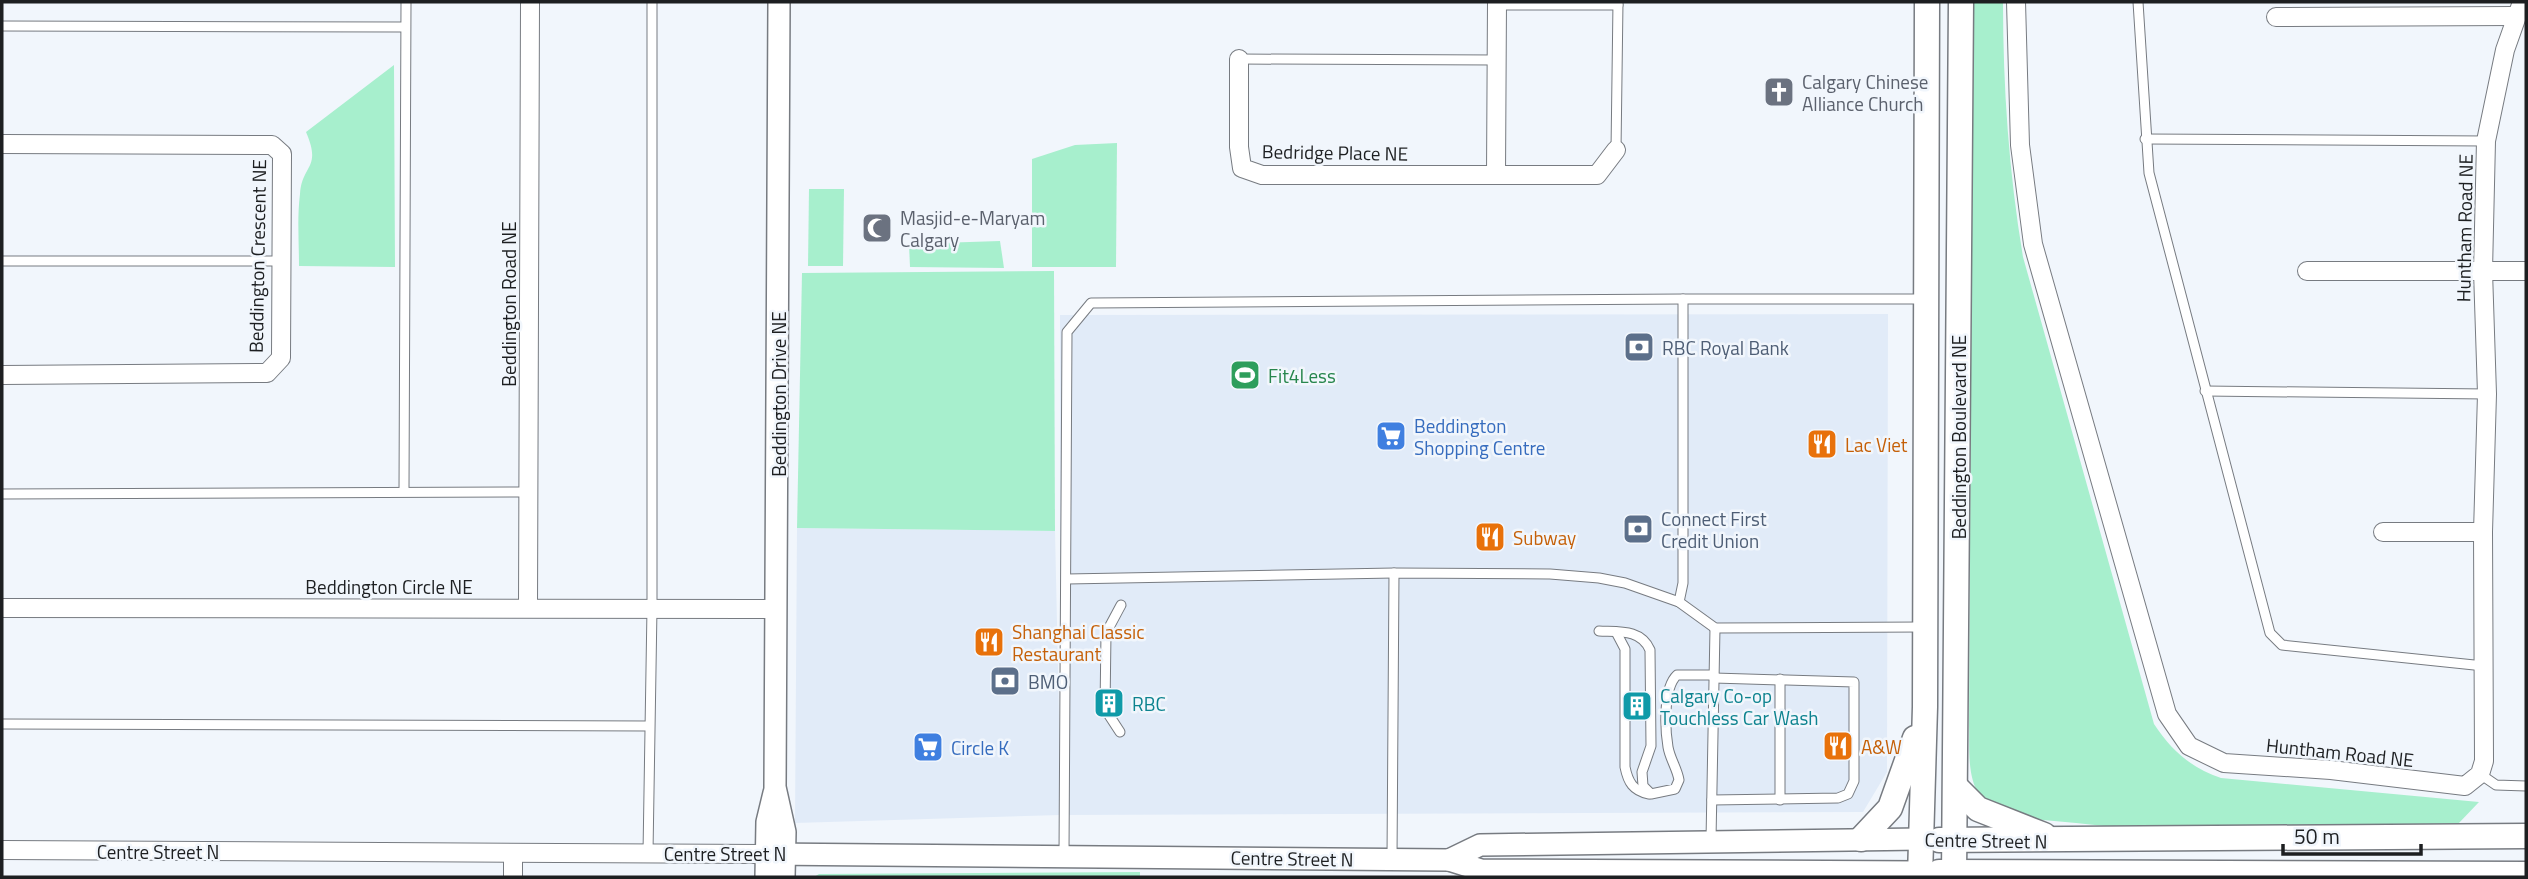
<svg xmlns="http://www.w3.org/2000/svg" width="2528" height="879" viewBox="0 0 2528 879" font-family="'Titillium Web',sans-serif">
<style>
.built{fill:#e1ebf8}
.green{fill:#a7efcd}
.lines{fill:none;stroke-linecap:round;stroke-linejoin:round}
.service-casing{stroke:#777b81;stroke-width:11}
.minor-casing{stroke:#777b81;stroke-width:20}
.tertiary-casing{stroke:#777b81;stroke-width:24}
.secondary-casing{stroke:#777b81;stroke-width:27}
.service{stroke:#fff;stroke-width:9}
.minor{stroke:#fff;stroke-width:18}
.tertiary{stroke:#fff;stroke-width:21}
.secondary{stroke:#fff;stroke-width:24}
.labels{text-anchor:middle;dominant-baseline:central;stroke-width:5;stroke-linejoin:round;paint-order:stroke}
.worship-label{font-size:19px;fill:#5b616d;stroke:#f1f6fc;text-anchor:start}
.street-label{font-size:19px;fill:#1d1f21;stroke:#f1f6fc}
.service-label{font-size:19px;fill:#4e5e75;stroke:#f1f6fc;text-anchor:start}
.leisure-label{font-size:19px;fill:#27864d;stroke:#f1f6fc;text-anchor:start}
.shop-label{font-size:19px;fill:#366cbe;stroke:#f1f6fc;text-anchor:start}
.food-label{font-size:19px;fill:#c56008;stroke:#f1f6fc;text-anchor:start}
.culture-label{font-size:19px;fill:#0d838f;stroke:#f1f6fc;text-anchor:start}
</style>
<rect width="100%" height="100%" fill="#f1f6fc"/>
<!-- built -->
<path class="built" d="M 1888,314 L 1887,772 L 1863,812 L 1060,815 L 795,823 L 797,528 L 1055,531 L 1060,762 L 1060,315 Z"/>
<!-- green -->
<g class="green">
<path d="M 1973,2 L 2003,2 C 2003,88 2009,173 2023,257 L 2154,724 C 2171,750 2191,768 2221,778 L 2479,802 L 2458,824 L 2438,831 C 2318,830 2196,837 2076,823 C 2047,820 2015,820 1989,804 C 1965,789 1970,749 1969,725 Z"/>
<path d="M 394,65 L 395,267 L 299,266 C 299,242 297,218 300,194 C 302,164 322,169 306,132 Z"/>
<path d="M 1117,143 L 1116,267 L 1032,267 L 1032,159 L 1075,145 Z"/>
<path d="M 809,189 L 844,189 L 843,266 L 808,266 Z"/>
<path d="M 1000,241 L 1004,268 L 910,267 L 909,244 Z"/>
<path d="M 1054,271 L 1055,531 L 797,528 L 802,273 Z"/>
<path d="M 1140,872 L 1140,877 L 814,877 L 819,874 Z"/>
</g>
<g class="lines">
<!-- service casing -->
<g class="service-casing">
<g id="service">
<path d="M 2138,2 L 2149,173 L 2270,633 L 2282,645 L 2484,666"/>
<path d="M 1497,5 L 1618,5"/>
<path d="M 2,26 L 405,27"/>
<path d="M 1239,59 L 1496,60"/>
<path d="M 2145,139 L 2486,141"/>
<path d="M 1616,150 L 1618,2"/>
<path d="M 2,261 L 281,261"/>
<path d="M 2205,391 L 2487,394"/>
<path d="M 404,491 L 406,2"/>
<path d="M 2,494 L 528,492"/>
<path d="M 1067,579 L 1394,573"/>
<path d="M 1679,602 L 1683,583 L 1683,299 L 1923,299"/>
<path d="M 1599,631 C 1619,632 1641,629 1650,650 L 1651,746 L 1642,772 L 1643,786 L 1651,794 L 1675,789 L 1679,780 C 1677,768 1670,759 1668,747 C 1665,729 1663,688 1677,675 L 1714,675"/>
<path d="M 1616,632 L 1625,649 L 1625,767 C 1628,782 1633,791 1649,794"/>
<path d="M 1780,679 L 1780,800"/>
<path d="M 2,724 L 649,726"/>
<path d="M 1120,732 L 1105,709 L 1106,633 L 1121,605"/>
<path d="M 2480,774 L 2496,785 L 2526,786"/>
<path d="M 1712,800 L 1838,798 L 1848,794 L 1854,781 L 1854,682 L 1714,678"/>
<path d="M 1711,840 L 1715,628"/>
<path d="M 648,853 L 652,608 L 652,2"/>
<path d="M 1064,855 L 1067,332 L 1091,303 L 1683,299"/>
<path d="M 1392,859 L 1394,573 L 1550,574 L 1599,578 L 1625,583 L 1679,602 L 1715,628 L 1922,627"/>
</g>
</g>
<!-- minor casing -->
<g class="minor-casing">
<g id="minor">
<path d="M 2016,2 L 2020,145 L 2033,244 L 2167,714 L 2189,746 L 2224,763 L 2331,770 L 2465,786 L 2480,774 L 2484,761 L 2483,532 L 2487,394 L 2483,271 L 2486,141 L 2505,50 L 2522,2"/>
<path d="M 2276,17 L 2515,16"/>
<path d="M 1239,59 L 1239,147 L 1242,168 L 1262,175 L 1597,175 L 1616,150"/>
<path d="M 2,144 L 272,145 L 282,154 L 281,358 L 267,373 L 2,375"/>
<path d="M 1496,174 L 1497,2"/>
<path d="M 2307,271 L 2526,271"/>
<path d="M 2383,532 L 2483,532"/>
<path d="M 528,606 L 530,2"/>
<path d="M 2,608 L 777,609"/>
<path d="M 2,850 L 766,854"/>
<path d="M 513,877 L 513,853"/>
</g>
</g>
<!-- tertiary casing -->
<g class="tertiary-casing">
<g id="tertiary">
<path d="M 779,2 L 775,787 L 785,832 L 784,877"/>
<path d="M 766,854 L 1449,860 L 1481,870 L 1921,872"/>
<path d="M 1449,860 L 1480,845 L 1921,839"/>
<path d="M 766,877 L 767,822 L 774,793"/>
</g>
</g>
<!-- secondary casing -->
<g class="secondary-casing">
<g id="secondary">
<path d="M 1956,787 L 1978,809 L 2044,835"/>
<path d="M 1861,839 L 1890,808 L 1915,738"/>
<path d="M 1939,840 L 2526,836"/>
<path d="M 1939,872 L 2526,874"/>
<path d="M 1920,877 L 1925,707 L 1927,2"/>
<path d="M 1954,877 L 1961,2"/>
</g>
</g>
<!-- service -->
<use href="#service" class="service"/>
<!-- minor -->
<use href="#minor" class="minor"/>
<!-- tertiary -->
<use href="#tertiary" class="tertiary"/>
<!-- secondary -->
<use href="#secondary" class="secondary"/>
</g>
<!-- icons -->
<defs>
<g id="church-square" transform="scale(1.575)"><rect x="-9" y="-9" width="18" height="18" rx="4" fill="#6b7280" stroke="#f1f6fc"/><path d="M-1.2-6h2.4v3.5h3.3v2.4h-3.3V6h-2.4V-.1h-3.3v-2.4h3.3Z" fill="#fff"/></g>
<g id="mosque-square" transform="scale(1.575)"><rect x="-9" y="-9" width="18" height="18" rx="4" fill="#6b7280" stroke="#f1f6fc"/><path d="M3.5-4.9A6 6 0 1 0 3.5 4.9A5 5 0 1 1 3.5-4.9Z" fill="#fff"/></g>
<g id="bank-square" transform="scale(1.575)"><rect x="-9" y="-9" width="18" height="18" rx="4" fill="#5c6f8a" stroke="#f1f6fc"/><path d="M-6-4H6V4H-6ZM0-2.3a2.3 2.3 0 1 0 0 4.6a2.3 2.3 0 1 0 0-4.6Z" fill="#fff"/></g>
<g id="stadium-square" transform="scale(1.575)"><rect x="-9" y="-9" width="18" height="18" rx="4" fill="#2e9e5b" stroke="#f1f6fc"/><path d="M0-5a6.5 5 0 1 0 0 10a6.5 5 0 1 0 0-10ZM-3.5-1.8h7v3.6h-7Z" fill="#fff"/></g>
<g id="supermarket-square" transform="scale(1.575)"><rect x="-9" y="-9" width="18" height="18" rx="4" fill="#3f7fe0" stroke="#f1f6fc"/><path d="M-6-5.5h2.5l.6 2H6L4.5 2H-2.5L-4.4-4H-6ZM-1.5 3.2a1.3 1.3 0 1 0 .1 0ZM3 3.2a1.3 1.3 0 1 0 .1 0Z" fill="#fff"/></g>
<g id="restaurant-square" transform="scale(1.575)"><rect x="-9" y="-9" width="18" height="18" rx="4" fill="#e8710a" stroke="#f1f6fc"/><path d="M-5-6h1v4h1v-4h1v4h1v-4h1v5L-1.5 .5V6h-2V.5L-5-1ZM5-6V6H3V1.5H1.5Q1.5-4 5-6Z" fill="#fff"/></g>
<g id="building-square" transform="scale(1.575)"><rect x="-9" y="-9" width="18" height="18" rx="4" fill="#0f9aa8" stroke="#f1f6fc"/><path d="M-4-6H4V6H1V3H-1V6H-4ZM-2.5-4.3h1.7v1.8h-1.7ZM.8-4.3h1.7v1.8H.8ZM-2.5-1h1.7V.8h-1.7ZM.8-1h1.7V.8H.8Z" fill="#fff"/></g>
</defs>
<g fill-rule="evenodd">
<use href="#church-square" x="1779" y="92"/>
<use href="#mosque-square" x="877" y="228"/>
<use href="#bank-square" x="1639" y="347"/>
<use href="#stadium-square" x="1245" y="375"/>
<use href="#supermarket-square" x="1391" y="436"/>
<use href="#restaurant-square" x="1822" y="444"/>
<use href="#bank-square" x="1638" y="529"/>
<use href="#restaurant-square" x="1490" y="537"/>
<use href="#restaurant-square" x="989" y="642"/>
<use href="#bank-square" x="1005" y="681"/>
<use href="#building-square" x="1109" y="703"/>
<use href="#building-square" x="1637" y="706"/>
<use href="#restaurant-square" x="1838" y="746"/>
<use href="#supermarket-square" x="928" y="747"/>
</g>
<g class="labels">
<!-- worship labels -->
<g class="worship-label">
<text x="1802" y="81">Calgary Chinese<tspan x="1802" dy="22">Alliance Church</tspan></text>
<text x="900" y="217">Masjid-e-Maryam<tspan x="900" dy="22">Calgary</tspan></text>
</g>
<!-- street labels -->
<g class="street-label">
<text transform="translate(1335 152) rotate(1)">Bedridge Place NE</text>
<text transform="translate(2464 228) rotate(-89)">Huntham Road NE</text>
<text transform="translate(257 256) rotate(-89)">Beddington Crescent NE</text>
<text transform="translate(508 304) rotate(-90)">Beddington Road NE</text>
<text transform="translate(778 394) rotate(-90)">Beddington Drive NE</text>
<text transform="translate(1958 437) rotate(-90)">Beddington Boulevard NE</text>
<text x="389" y="586">Beddington Circle NE</text>
<text transform="translate(2340 752) rotate(6)">Huntham Road NE</text>
<text transform="translate(1986 840) rotate(1)">Centre Street N</text>
<text x="158" y="851">Centre Street N</text>
<text x="725" y="853">Centre Street N</text>
<text transform="translate(1292 858) rotate(1)">Centre Street N</text>
</g>
<!-- service labels -->
<g class="service-label">
<text x="1662" y="347">RBC Royal Bank</text>
<text x="1661" y="518">Connect First<tspan x="1661" dy="22">Credit Union</tspan></text>
<text x="1028" y="681">BMO</text>
</g>
<!-- leisure labels -->
<g class="leisure-label">
<text x="1268" y="375">Fit4Less</text>
</g>
<!-- shop labels -->
<g class="shop-label">
<text x="1414" y="425">Beddington<tspan x="1414" dy="22">Shopping Centre</tspan></text>
<text x="951" y="747">Circle K</text>
</g>
<!-- food labels -->
<g class="food-label">
<text x="1845" y="444">Lac Viet</text>
<text x="1513" y="537">Subway</text>
<text x="1012" y="631">Shanghai Classic<tspan x="1012" dy="22">Restaurant</tspan></text>
<text x="1861" y="746">A&amp;W</text>
</g>
<!-- culture labels -->
<g class="culture-label">
<text x="1660" y="695">Calgary Co-op<tspan x="1660" dy="22">Touchless Car Wash</tspan></text>
<text x="1132" y="703">RBC</text>
</g>
</g>
<!-- border -->
<rect width="2528" height="879" fill="none" stroke="#1d1f21" stroke-width="7"/>
<!-- scale -->
<path d="M2283 844v10h138v-10" fill="none" stroke="#1d1f21" stroke-width="3.5"/>
<text x="2294" y="844" font-size="21" fill="#1d1f21" stroke="#f1f6fc" stroke-width="5" paint-order="stroke">50 m</text>
</svg>
